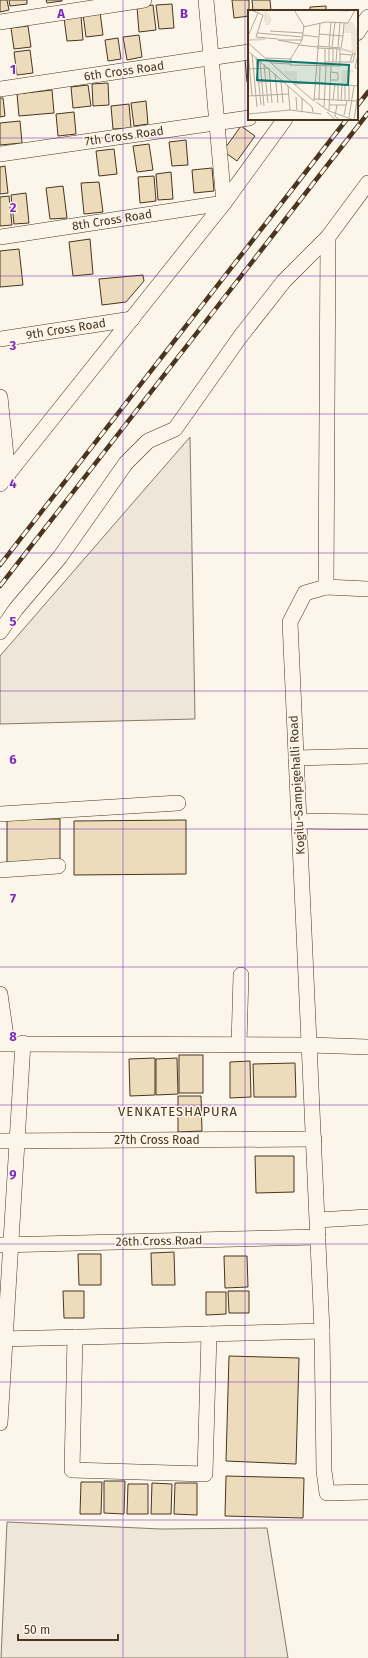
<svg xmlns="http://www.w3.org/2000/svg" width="368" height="1658" viewBox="0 0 368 1658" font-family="'Fira Sans',sans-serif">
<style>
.green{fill:#ede6d9;stroke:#887966}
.building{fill:#ecdcbc;stroke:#4a3520}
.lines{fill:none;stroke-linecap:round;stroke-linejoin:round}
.minor-casing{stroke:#4a3520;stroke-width:16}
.minor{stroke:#fbf6e9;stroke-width:15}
.rail-casing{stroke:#4a3520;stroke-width:4.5}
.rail{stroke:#fbf6e9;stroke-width:3;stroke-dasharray:9;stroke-linecap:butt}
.grid{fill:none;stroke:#7b2cbf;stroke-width:1;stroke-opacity:0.55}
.labels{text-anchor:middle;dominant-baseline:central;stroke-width:3;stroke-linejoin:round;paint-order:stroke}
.street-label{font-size:12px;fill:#4a3520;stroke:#fbf6e9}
.neighbourhood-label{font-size:13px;letter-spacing:1px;fill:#4a3520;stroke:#fbf6e9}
.inset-river{fill:none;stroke:#dcd4c6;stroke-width:2}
.inset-road{fill:none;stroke:#b4a999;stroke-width:1}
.view{fill:#0f766e;fill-opacity:0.15;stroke:#0f766e;stroke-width:2}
.inset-edge{fill:none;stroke:#4a3520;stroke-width:2}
.grid-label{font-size:13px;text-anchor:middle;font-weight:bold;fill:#7b2cbf;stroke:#fbf6e9;stroke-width:3;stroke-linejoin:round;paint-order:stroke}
</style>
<rect width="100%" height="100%" fill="#fbf6e9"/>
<!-- green -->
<g class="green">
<path d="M 190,437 L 195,719 L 0,724 L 0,656 Z"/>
<path d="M 7,1522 L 161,1529 L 267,1528 L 288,1658 L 1,1658 Z"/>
</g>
<!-- building -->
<g class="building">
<path d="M 0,0 L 7,0 L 9,10 L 0,12 Z"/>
<path d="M 9,0 L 27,0 L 27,4 L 10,6 Z"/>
<path d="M 46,0 L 62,0 L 62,1 L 47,3 Z"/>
<path d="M 232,0 L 249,0 L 249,16 L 234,18 Z"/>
<path d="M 252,0 L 270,0 L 271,11 L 253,11 Z"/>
<path d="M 172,4 L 174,28 L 159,29 L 156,5 Z"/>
<path d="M 153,5 L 156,30 L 139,32 L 137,7 Z"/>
<path d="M 326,6 L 326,11 L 310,11 L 310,7 Z"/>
<path d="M 100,12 L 103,35 L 86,37 L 83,14 Z"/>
<path d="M 81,16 L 83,40 L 67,41 L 64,18 Z"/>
<path d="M 28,26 L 31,47 L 14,49 L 11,28 Z"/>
<path d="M 139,35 L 142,57 L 127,60 L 123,37 Z"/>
<path d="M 118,38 L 121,59 L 108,61 L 105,40 Z"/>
<path d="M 30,50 L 33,73 L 17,75 L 14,52 Z"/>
<path d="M 249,59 L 249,82 L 247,82 L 245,60 Z"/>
<path d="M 108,83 L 109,105 L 93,106 L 92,84 Z"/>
<path d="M 88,85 L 91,106 L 73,108 L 71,87 Z"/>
<path d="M 52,90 L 54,113 L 19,116 L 17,94 Z"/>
<path d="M 0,98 L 3,98 L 5,116 L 0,117 Z"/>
<path d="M 146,101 L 148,124 L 134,126 L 131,103 Z"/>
<path d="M 129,104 L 131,128 L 113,129 L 111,106 Z"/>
<path d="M 74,112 L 76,134 L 58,136 L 56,114 Z"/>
<path d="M 20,121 L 22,143 L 0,145 L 0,123 Z"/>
<path d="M 241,126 L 255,136 L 237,161 L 223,151 Z"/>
<path d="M 186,140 L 188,165 L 172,166 L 169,142 Z"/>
<path d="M 149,144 L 153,170 L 137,172 L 133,146 Z"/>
<path d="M 114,149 L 117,174 L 99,176 L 96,151 Z"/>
<path d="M 5,166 L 8,193 L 0,194 L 0,167 Z"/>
<path d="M 212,168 L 214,191 L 194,193 L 192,170 Z"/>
<path d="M 171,172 L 173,199 L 158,200 L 156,174 Z"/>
<path d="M 154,176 L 156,201 L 140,203 L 138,177 Z"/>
<path d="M 99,182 L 103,212 L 84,214 L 81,183 Z"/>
<path d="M 63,186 L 67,218 L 50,219 L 46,188 Z"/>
<path d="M 26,193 L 29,223 L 14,224 L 11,195 Z"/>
<path d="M 9,196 L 12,225 L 0,226 L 0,197 Z"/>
<path d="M 90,239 L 93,274 L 73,276 L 69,242 Z"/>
<path d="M 19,249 L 23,285 L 0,287 L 0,251 Z"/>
<path d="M 143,275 L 144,281 L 126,302 L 102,305 L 99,279 Z"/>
<rect x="7" y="819" width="53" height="45"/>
<path d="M 186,820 L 186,874 L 74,875 L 74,821 Z"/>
<rect x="179" y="1055" width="24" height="38"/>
<path d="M 155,1058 L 155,1095 L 130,1096 L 129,1059 Z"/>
<path d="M 177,1058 L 178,1094 L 156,1095 L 156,1059 Z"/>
<path d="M 250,1061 L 251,1097 L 230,1098 L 230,1062 Z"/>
<path d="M 295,1063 L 296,1097 L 254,1097 L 253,1064 Z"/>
<path d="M 178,1096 L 201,1096 L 202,1131 L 178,1132 Z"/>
<path d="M 255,1156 L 294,1156 L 294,1192 L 256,1193 Z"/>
<path d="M 174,1252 L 175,1285 L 152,1285 L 151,1253 Z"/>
<path d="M 78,1254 L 101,1254 L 101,1285 L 79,1285 Z"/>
<path d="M 224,1256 L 247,1256 L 248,1287 L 225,1288 Z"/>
<path d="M 63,1291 L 84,1291 L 84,1318 L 64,1318 Z"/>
<path d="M 228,1291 L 249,1291 L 249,1313 L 229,1313 Z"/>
<path d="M 206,1292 L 226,1292 L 226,1314 L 206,1315 Z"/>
<path d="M 229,1356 L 299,1358 L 296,1464 L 226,1461 Z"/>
<path d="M 226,1476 L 304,1478 L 303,1518 L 225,1516 Z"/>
<path d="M 104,1481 L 125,1481 L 124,1514 L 104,1513 Z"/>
<path d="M 81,1482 L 102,1482 L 101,1514 L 80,1514 Z"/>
<path d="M 152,1483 L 172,1484 L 171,1514 L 151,1514 Z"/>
<path d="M 175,1483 L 197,1483 L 197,1515 L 174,1514 Z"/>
<path d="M 128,1484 L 148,1484 L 148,1514 L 127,1514 Z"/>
</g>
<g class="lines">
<!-- minor casing -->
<g class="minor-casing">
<g id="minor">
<path d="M 0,22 L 144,0"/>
<path d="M 357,33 L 368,17"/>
<path d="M 0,89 L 249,52"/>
<path d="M 0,154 L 249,118"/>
<path d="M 0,237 L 224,203 L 206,0"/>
<path d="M 0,339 L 132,319"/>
<path d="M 0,397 L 8,475"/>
<path d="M 0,484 L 224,203 L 285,119"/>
<path d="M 326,587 L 328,237 L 368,183"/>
<path d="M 368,589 L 326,587 L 305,593 L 290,622 L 322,1331 L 324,1471 L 327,1493 L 368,1492"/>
<path d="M 0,632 L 16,609 L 60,557 L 126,463 L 148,441 L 175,429 L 240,337 L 284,281 L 328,237"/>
<path d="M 296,758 L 368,756"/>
<path d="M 0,814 L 178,803"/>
<path d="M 299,821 L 368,822"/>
<path d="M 0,870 L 58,866"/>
<path d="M 0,994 L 7,1043"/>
<path d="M 0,1044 L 310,1045 L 368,1047"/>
<path d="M 239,1044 L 241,975"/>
<path d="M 0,1141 L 314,1139"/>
<path d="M 318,1220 L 368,1217"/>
<path d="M 0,1245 L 318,1237"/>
<path d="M 75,1337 L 72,1470 L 205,1474 L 209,1334"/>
<path d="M 0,1339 L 322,1331"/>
<path d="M 0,1423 L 23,1043"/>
</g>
</g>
<!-- minor -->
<use href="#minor" class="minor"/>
<!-- rail casing -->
<g class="rail-casing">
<g id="rail">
<path d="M 357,106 L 368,92"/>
<path d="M 0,565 L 347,119"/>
<path d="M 0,586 L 368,113"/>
</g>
</g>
<!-- rail -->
<use href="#rail" class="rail"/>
</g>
<!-- grid -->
<path class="grid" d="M 123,0 L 123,1658M 245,0 L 245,1658M 0,138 L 368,138M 0,276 L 368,276M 0,414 L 368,414M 0,553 L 368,553M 0,691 L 368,691M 0,829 L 368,829M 0,967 L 368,967M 0,1105 L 368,1105M 0,1244 L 368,1244M 0,1382 L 368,1382M 0,1520 L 368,1520"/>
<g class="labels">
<!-- street labels -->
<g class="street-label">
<text transform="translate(124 71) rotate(-8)">6th Cross Road</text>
<text transform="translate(124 136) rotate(-8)">7th Cross Road</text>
<text transform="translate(112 220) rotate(-9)">8th Cross Road</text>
<text transform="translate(66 329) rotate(-9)">9th Cross Road</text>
<text transform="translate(297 785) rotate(-93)">Kogilu-Sampigehalli Road</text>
<text x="157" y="1140">27th Cross Road</text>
<text transform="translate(159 1241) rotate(-1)">26th Cross Road</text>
</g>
<!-- neighbourhood labels -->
<g class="neighbourhood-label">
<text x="178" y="1111">VENKATESHAPURA</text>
</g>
</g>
<!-- overview -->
<g transform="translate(248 10)">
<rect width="110" height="110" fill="#fbf6e9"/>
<path d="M 15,0 L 19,1 L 24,10 L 21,15 L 17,15 ZM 104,12 L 110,21 L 110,42 L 104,42 L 103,23 L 95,23 L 96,13 ZM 94,60 L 106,60 L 106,62 L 102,63 L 101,75 L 93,74 ZM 34,61 L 49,61 L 49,73 L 46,73 Z" fill="#ede6d9"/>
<path class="inset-river" d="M 0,30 L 17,29M 93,39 L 105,42"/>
<path class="inset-road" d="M 3,0 L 15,5 L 8,27 L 30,29M 46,0 L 56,16 L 54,30 L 43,48 L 42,55 L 92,56 L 92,39 L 69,38M 81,0 L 100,1M 55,17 L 78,12 L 100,13 L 107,0M 22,21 L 55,23M 9,23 L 55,27M 71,24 L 95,26 L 96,13M 55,25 L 70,27M 0,26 L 10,3M 0,33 L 23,53 L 42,54M 51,34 L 30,30 L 54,30M 51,35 L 69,37M 69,36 L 93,38 L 95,26M 81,37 L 83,12M 84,37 L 87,12M 90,37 L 92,13M 77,39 L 77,56M 0,41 L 64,97 L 65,102M 0,41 L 4,86M 4,44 L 9,97M 92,44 L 104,45M 110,44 L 107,58 L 110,58M 8,47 L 13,95M 18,48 L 43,49M 12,52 L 16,96M 77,52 L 105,52 L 107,43M 81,52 L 81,39M 85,52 L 85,39M 88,52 L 89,39M 102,52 L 105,43 L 108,44M 23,53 L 46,74M 16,54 L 20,93M 0,59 L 21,58 L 24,93M 27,64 L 30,93M 83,70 L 90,70 L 90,63 L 83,62M 33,71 L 35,93M 9,72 L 35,71M 66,72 L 110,76M 40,76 L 42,100M 0,81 L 0,86 L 41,84M 48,87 L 49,100M 54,88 L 54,101M 66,89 L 109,91M 71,90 L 72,56M 85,90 L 87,74M 66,91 L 72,13M 66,91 L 46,74 L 66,73M 90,91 L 90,74M 93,91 L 94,75M 97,91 L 97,75M 101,91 L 101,76M 68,92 L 81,101 L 106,110M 82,95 L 98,95M 89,95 L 87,106 L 91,110M 76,97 L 78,56M 81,100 L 83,56M 79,102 L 88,110M 0,104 L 42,100 L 73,104M 96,105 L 99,91M 101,107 L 106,76M 106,110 L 110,84"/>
<path class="view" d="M 10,50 L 101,55 L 100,75 L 9,70 Z"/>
<rect width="110" height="110" class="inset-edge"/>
</g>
<g class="grid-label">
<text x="61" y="18">A</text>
<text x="184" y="18">B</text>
<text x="13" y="74">1</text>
<text x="13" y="212">2</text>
<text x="13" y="350">3</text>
<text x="13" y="488">4</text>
<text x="13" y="626">5</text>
<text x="13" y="764">6</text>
<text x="13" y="903">7</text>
<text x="13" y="1041">8</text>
<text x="13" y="1179">9</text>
</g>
<!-- scale -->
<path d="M18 1634v6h100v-6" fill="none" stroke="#4a3520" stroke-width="2"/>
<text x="24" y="1634" font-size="12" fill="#4a3520" stroke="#fbf6e9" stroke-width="3" paint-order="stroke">50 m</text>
</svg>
